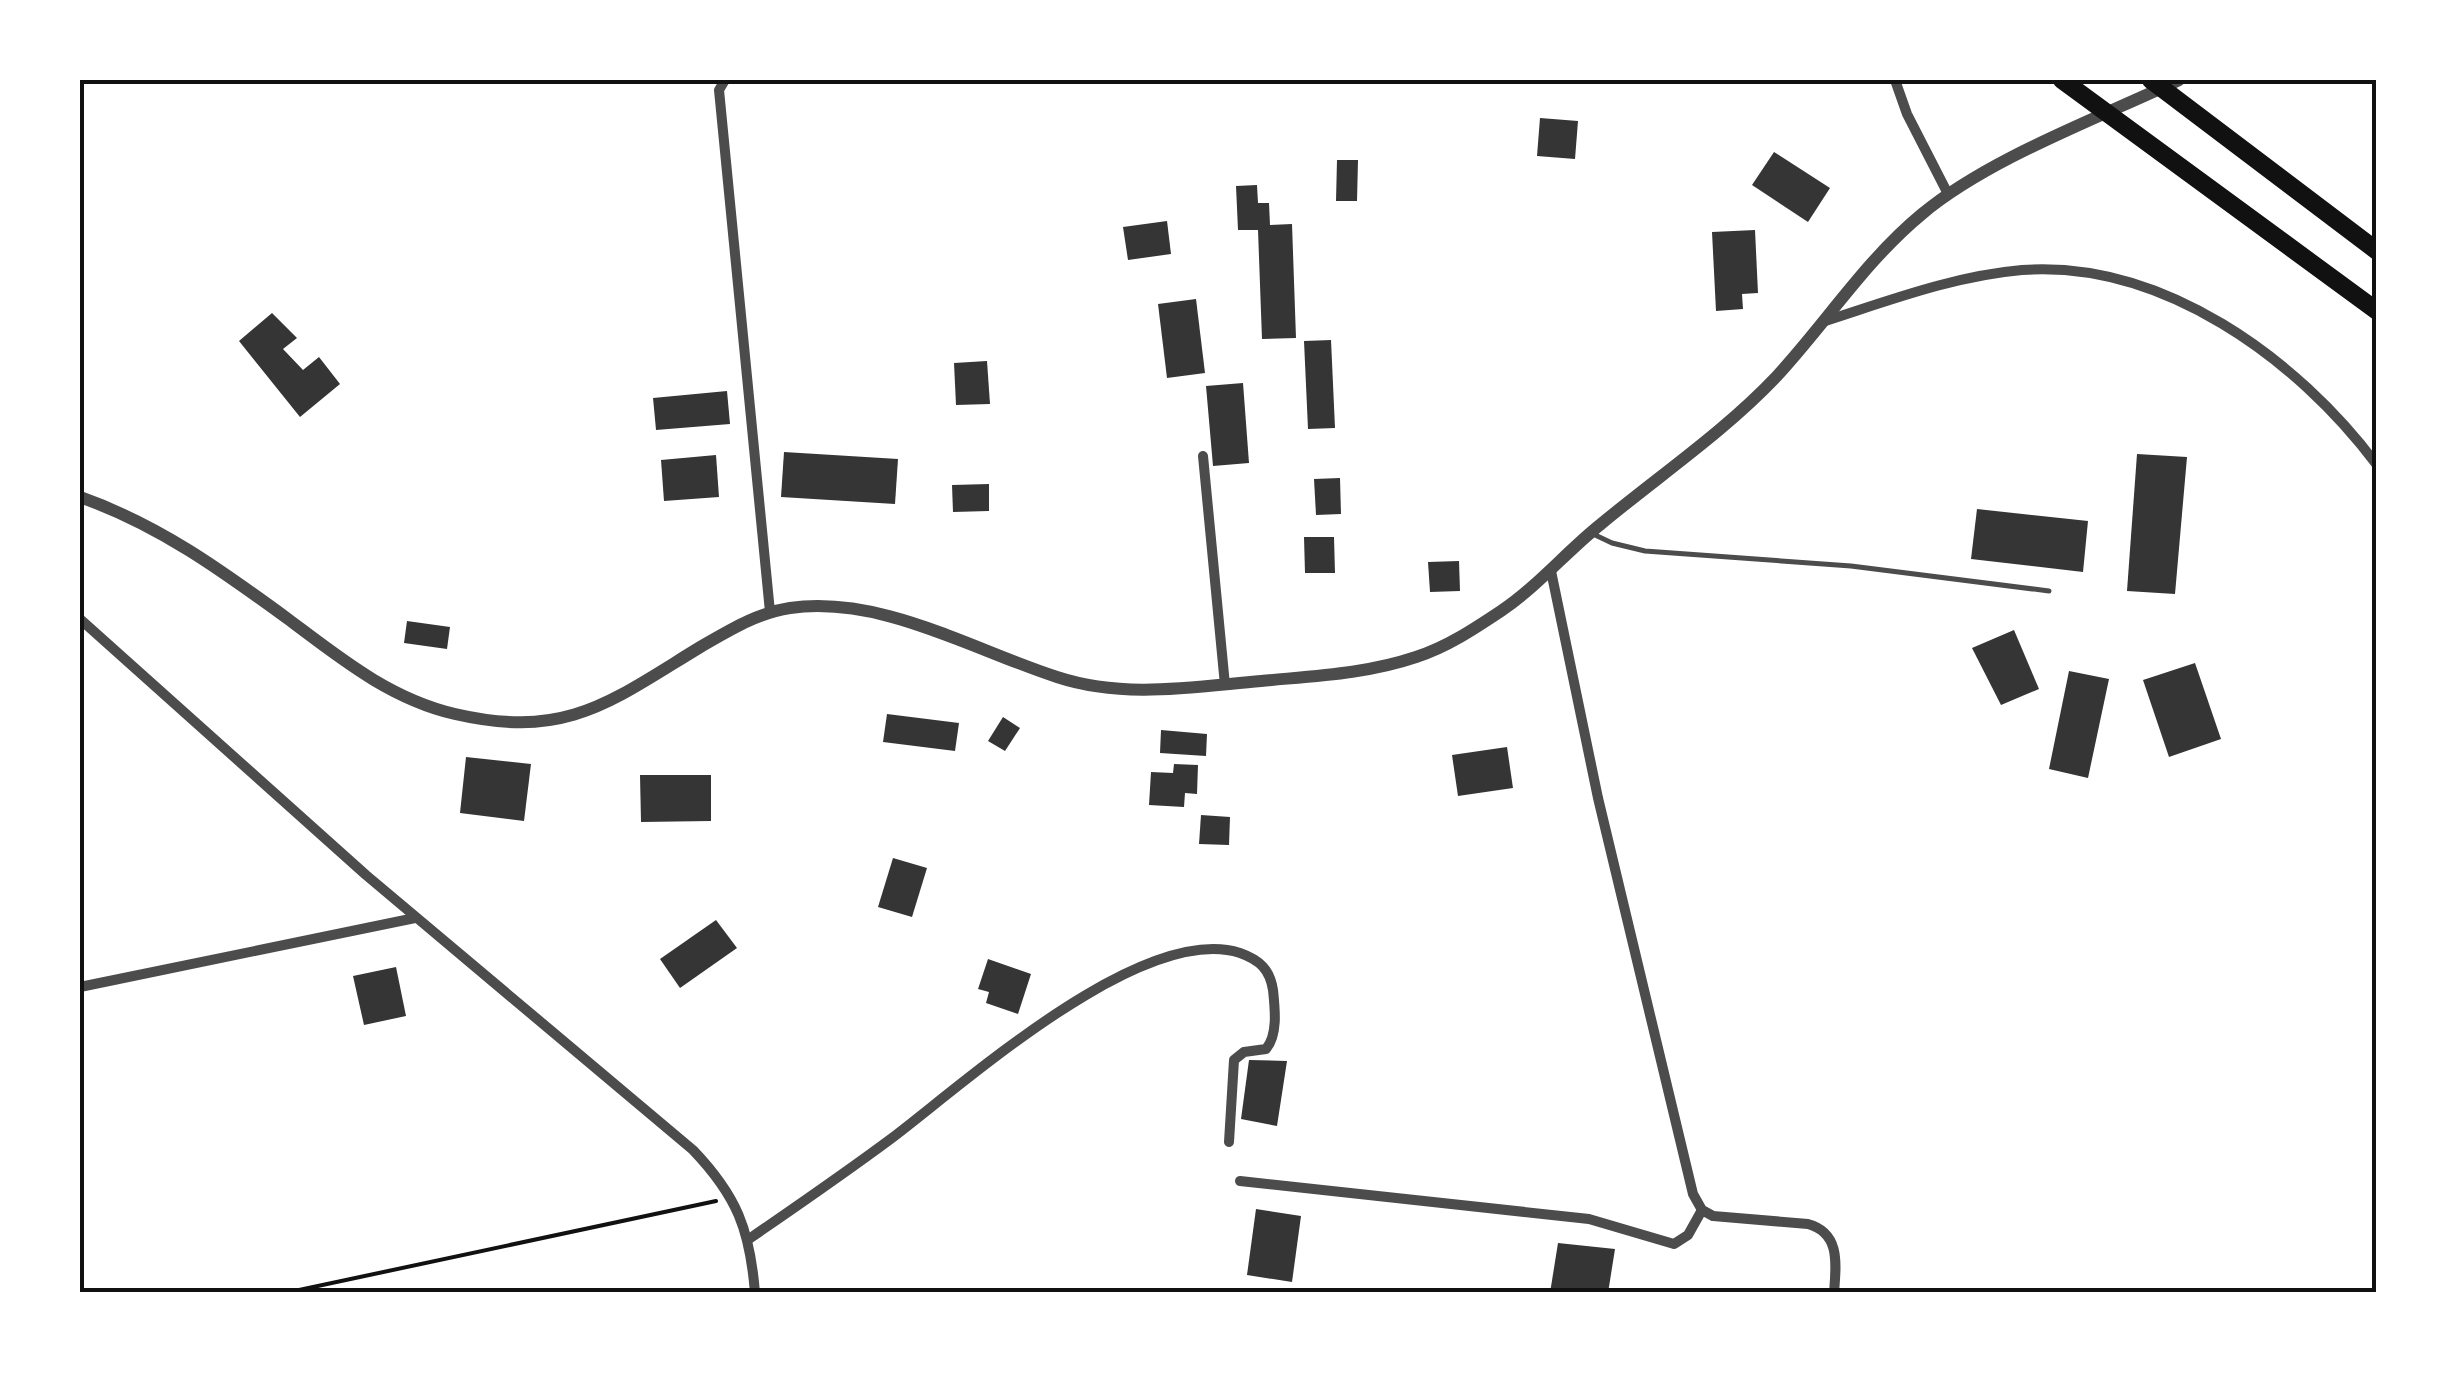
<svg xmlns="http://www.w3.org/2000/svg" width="2457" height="1373" viewBox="0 0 2457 1373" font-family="Overpass,sans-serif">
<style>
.building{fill:#353535}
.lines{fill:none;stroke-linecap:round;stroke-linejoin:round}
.path{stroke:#111;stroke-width:4}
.service{stroke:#4c4c4c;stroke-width:5}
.minor{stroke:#4c4c4c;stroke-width:10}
.tertiary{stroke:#4c4c4c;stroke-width:12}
.motorway{stroke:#111;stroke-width:18}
.neatline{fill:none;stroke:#111;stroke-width:4}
</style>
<rect width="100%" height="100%" fill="#fff"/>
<!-- building -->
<g class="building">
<path d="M 1540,118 L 1578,121 L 1575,159 L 1537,156 Z"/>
<path d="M 1774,152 L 1830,188 L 1808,222 L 1752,185 Z"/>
<path d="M 1337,160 L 1358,160 L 1357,201 L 1336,201 Z"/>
<path d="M 1257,185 L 1258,203 L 1269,203 L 1270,225 L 1292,224 L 1296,338 L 1262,339 L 1258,230 L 1238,230 L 1236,186 Z"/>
<path d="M 1167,221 L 1171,254 L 1128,260 L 1123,227 Z"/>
<path d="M 1755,230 L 1758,293 L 1742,294 L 1743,309 L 1716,311 L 1712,232 Z"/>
<path d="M 1196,299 L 1205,373 L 1167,378 L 1158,304 Z"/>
<path d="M 272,313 L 297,338 L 283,349 L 303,370 L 319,357 L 340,384 L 300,417 L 239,341 Z"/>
<path d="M 1331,340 L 1335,428 L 1308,429 L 1304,341 Z"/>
<path d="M 987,361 L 990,404 L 956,405 L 954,363 Z"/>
<path d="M 1243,383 L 1249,463 L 1213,466 L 1206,386 Z"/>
<path d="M 727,391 L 730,424 L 656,430 L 653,398 Z"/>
<path d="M 784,452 L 898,459 L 895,504 L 781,497 Z"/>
<path d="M 2137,454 L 2187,457 L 2175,594 L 2127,591 Z"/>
<path d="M 716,455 L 719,497 L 664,501 L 661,460 Z"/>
<path d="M 1340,478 L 1341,514 L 1316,515 L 1314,479 Z"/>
<path d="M 989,484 L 989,511 L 953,512 L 952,485 Z"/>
<path d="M 1977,509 L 2088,521 L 2083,572 L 1971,559 Z"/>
<path d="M 1304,537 L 1334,537 L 1335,573 L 1305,573 Z"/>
<path d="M 1459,561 L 1460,591 L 1430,592 L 1428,562 Z"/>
<path d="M 407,621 L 450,627 L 447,649 L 404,643 Z"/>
<path d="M 2014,630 L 2039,689 L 2001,705 L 1972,648 Z"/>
<path d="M 2195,663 L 2221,739 L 2169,757 L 2143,680 Z"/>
<path d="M 2069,671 L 2109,679 L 2088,778 L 2049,769 Z"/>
<path d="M 887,714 L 959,723 L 955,751 L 883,742 Z"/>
<path d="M 1003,717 L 1020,728 L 1005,751 L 988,741 Z"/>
<path d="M 1161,730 L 1207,734 L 1206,756 L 1160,753 Z"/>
<path d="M 1507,747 L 1513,788 L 1458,796 L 1452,755 Z"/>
<path d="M 466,757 L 531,764 L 524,821 L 460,813 Z"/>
<path d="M 1174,764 L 1198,765 L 1197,794 L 1185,793 L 1184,807 L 1149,805 L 1151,772 L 1173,773 Z"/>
<path d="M 640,775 L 711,775 L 711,821 L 641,822 Z"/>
<path d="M 1201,815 L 1230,817 L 1229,845 L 1199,844 Z"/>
<path d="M 893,858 L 927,868 L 912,917 L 878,907 Z"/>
<path d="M 716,920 L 737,948 L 680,988 L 660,959 Z"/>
<path d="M 988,959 L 1031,974 L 1018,1014 L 986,1003 L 989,992 L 978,989 Z"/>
<path d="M 396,967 L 406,1016 L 364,1025 L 353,976 Z"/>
<path d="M 1249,1060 L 1287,1061 L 1277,1126 L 1241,1119 Z"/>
<path d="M 1256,1209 L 1301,1216 L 1292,1282 L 1247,1275 Z"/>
<path d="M 1558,1243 L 1615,1249 L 1608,1293 L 1550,1293 Z"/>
</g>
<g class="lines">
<!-- path -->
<path class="path" d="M 285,1293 L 716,1201"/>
<!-- service -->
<path class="service" d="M 1593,534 L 1612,543 L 1645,551 L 1851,566 L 2049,591"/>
<!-- minor -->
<g class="minor">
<path d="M 725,80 L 719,90 L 770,612"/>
<path d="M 1895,80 L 1907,114 L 1948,194"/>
<path d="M 1822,322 C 1888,301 1953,276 2022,270 C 2162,260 2297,358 2377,465"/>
<path d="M 1203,456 L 1225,685"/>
<path d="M 1551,571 L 1598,798 L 1693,1194 L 1702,1210 L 1713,1216 L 1808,1224 C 1841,1233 1836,1265 1834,1293"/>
<path d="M 80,619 L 366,875 L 693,1150 C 737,1196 750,1230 755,1293"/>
<path d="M 80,987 L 415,918"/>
<path d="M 1240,1181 L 1589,1219 L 1674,1244 L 1688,1235 L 1702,1210"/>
<path d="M 749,1239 C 797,1206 845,1173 892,1138 C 966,1082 1143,922 1240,953 C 1260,960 1270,970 1273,990 C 1275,1009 1278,1035 1266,1049 L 1244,1052 L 1234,1060 L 1229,1142"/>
</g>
<!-- tertiary -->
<path class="tertiary" d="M 80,497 C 159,525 221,570 288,619 C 340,658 390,699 455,714 C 568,740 611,701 702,646 C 730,630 757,613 790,608 C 881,595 973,650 1057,677 C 1124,699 1192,687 1261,681 C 1313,676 1366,674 1416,657 C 1447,647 1474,629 1501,611 C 1538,586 1566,552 1601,524 C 1660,475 1724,432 1777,376 C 1826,323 1866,260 1922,214 C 1989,158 2099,118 2179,80"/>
<!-- motorway -->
<g class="motorway">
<path d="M 2062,80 L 2377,311"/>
<path d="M 2151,80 L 2377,251"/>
</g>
</g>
<!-- border -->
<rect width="2457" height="1373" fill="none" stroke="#ffffff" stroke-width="165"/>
<rect x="82" y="82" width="2292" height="1208" class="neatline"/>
</svg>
